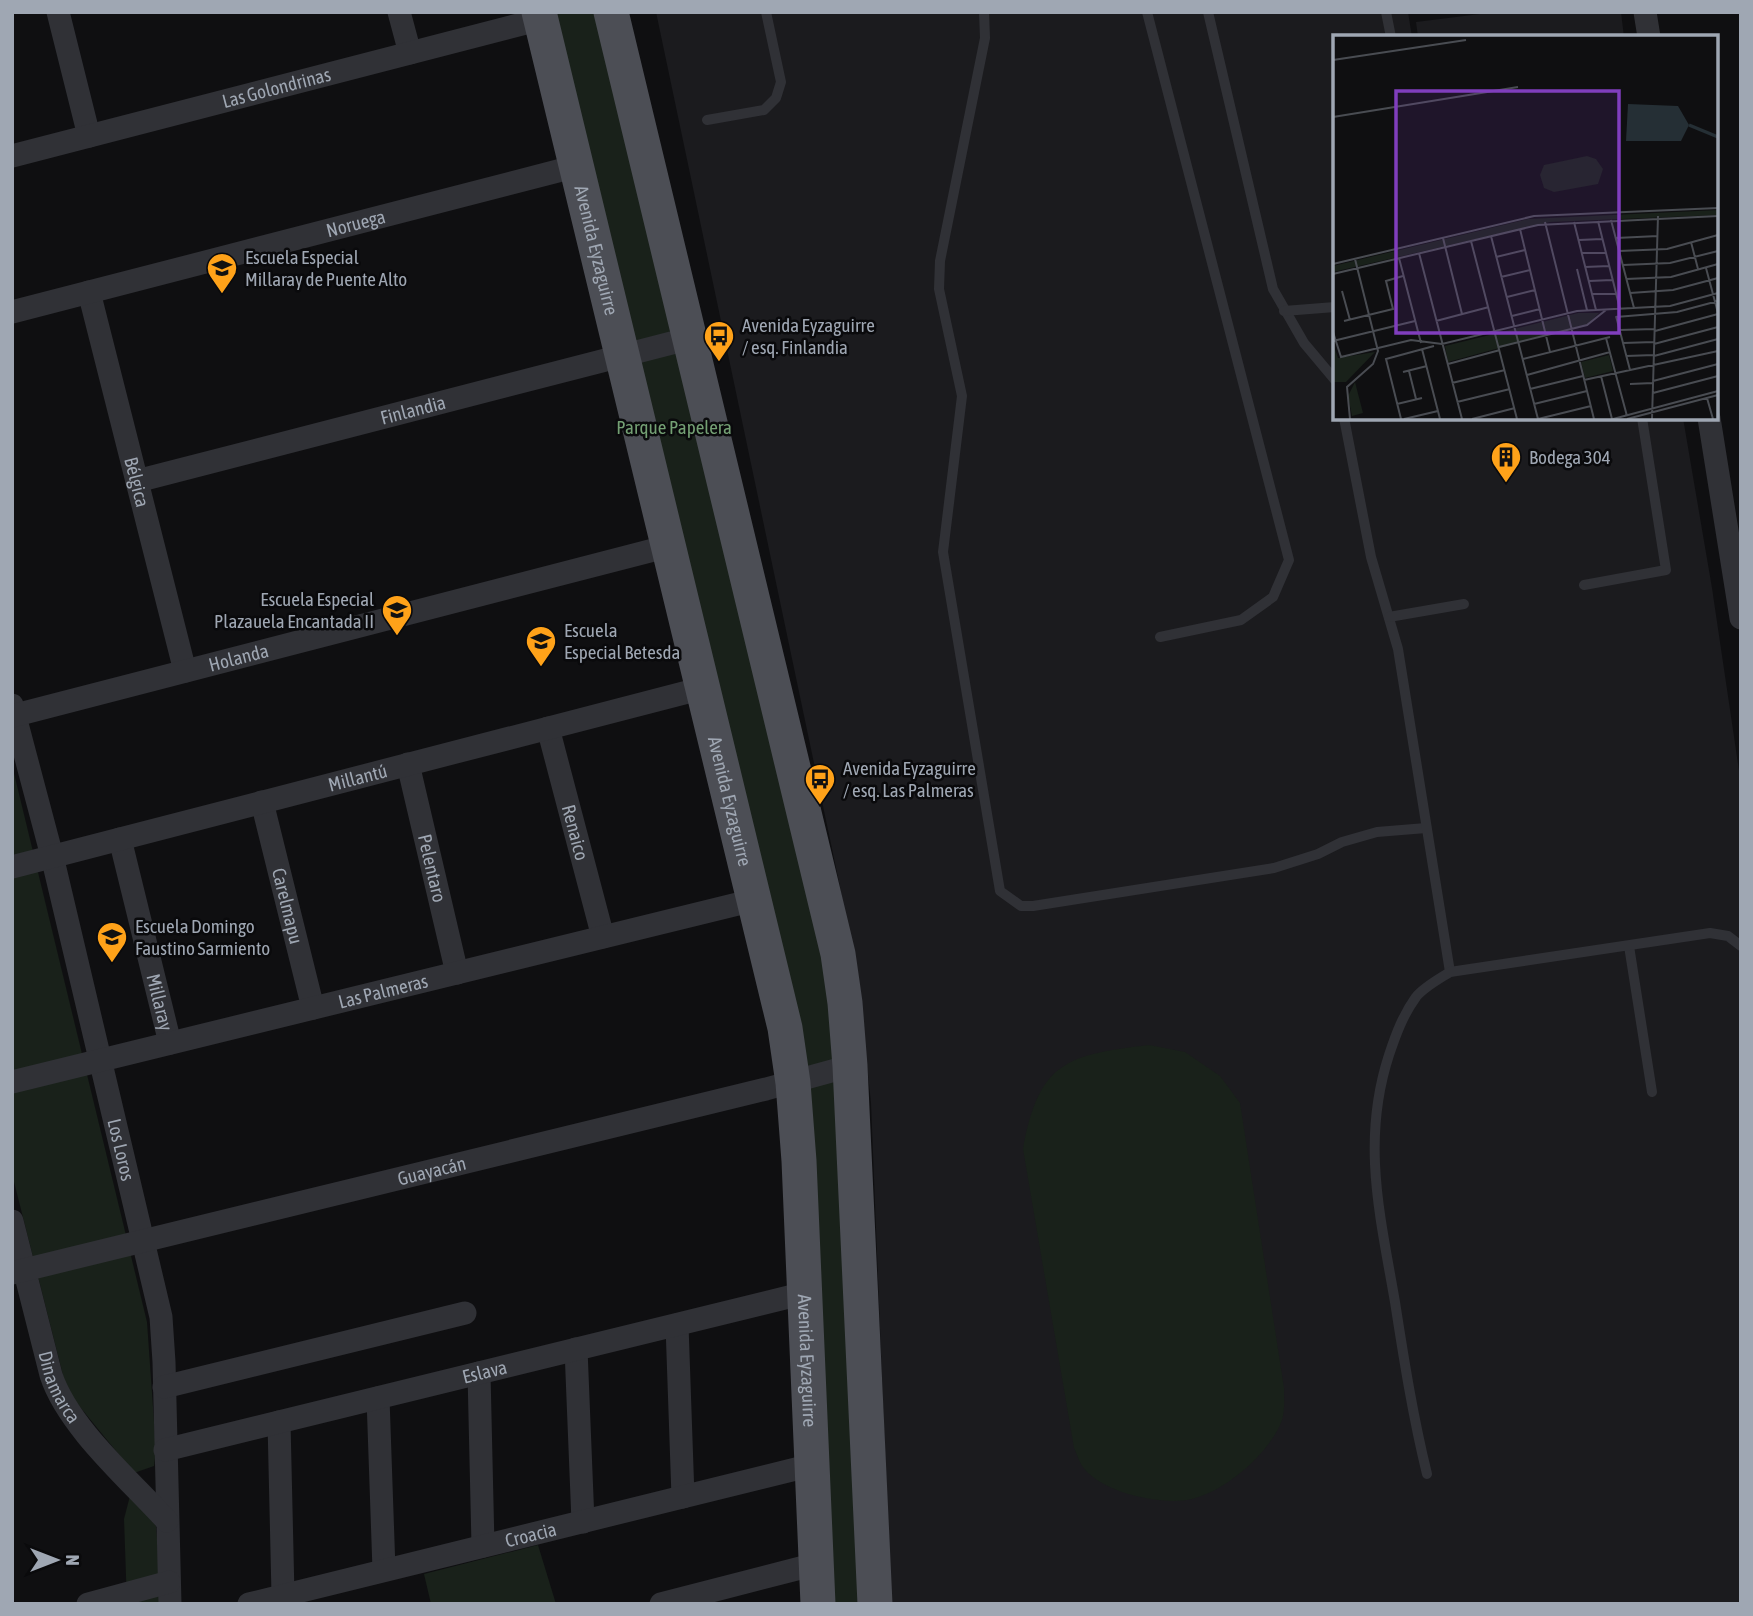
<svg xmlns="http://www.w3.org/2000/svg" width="1753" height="1616" viewBox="0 0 1753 1616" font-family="'Asap Condensed',sans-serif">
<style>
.built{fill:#1b1b1e}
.green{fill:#19211a}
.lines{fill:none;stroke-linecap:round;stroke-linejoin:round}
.service{stroke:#303136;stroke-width:10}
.minor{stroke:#303136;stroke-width:23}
.primary{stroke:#4c4e55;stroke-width:35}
.labels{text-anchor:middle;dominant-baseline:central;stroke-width:5;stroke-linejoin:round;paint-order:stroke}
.street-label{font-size:19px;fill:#9fa7b3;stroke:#0a0a0c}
.poi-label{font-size:19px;fill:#9fa7b3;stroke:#0a0a0c;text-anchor:start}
.park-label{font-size:19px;fill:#74a074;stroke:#0a0a0c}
.inset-river{fill:none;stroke:#252f35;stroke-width:3.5}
.inset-road{fill:none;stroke:#494c52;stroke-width:2}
.view{fill:#803ebd;fill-opacity:0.15;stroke:#803ebd;stroke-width:3.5}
.inset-edge{fill:none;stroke:#9fa7b3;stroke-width:3.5}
</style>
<rect width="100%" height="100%" fill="#0f0f11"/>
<!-- built -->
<g class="built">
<path d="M 656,12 L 1408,12 L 1412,37 L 1335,37 L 1335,418 L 1683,418 L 1712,588 L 1741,784 L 1741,1604 L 891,1604 L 871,1103 L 859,989 L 839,882 Z"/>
<path d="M 1496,12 L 1621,12 L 1624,37 L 1418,37 L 1416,22 Z"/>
</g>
<!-- green -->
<g class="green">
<path d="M 548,12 L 596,12 L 828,961 L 866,1604 L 825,1604 L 804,1115 Z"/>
<path d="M 12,765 L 147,1322 L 156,1450 L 154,1466 L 134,1473 L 67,1391 L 12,1174 Z"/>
<path d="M 1149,1045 L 1185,1052 L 1220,1076 L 1240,1103 L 1284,1388 C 1284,1398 1285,1411 1282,1420 C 1270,1453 1226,1491 1192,1499 C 1163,1506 1101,1493 1083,1467 C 1079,1462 1077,1454 1074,1448 L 1023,1149 C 1039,1062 1066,1055 1149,1045 Z"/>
<path d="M 131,1492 L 156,1526 L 162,1604 L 127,1604 L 124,1519 Z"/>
<path d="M 538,1545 L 556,1604 L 431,1604 L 424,1574 Z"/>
</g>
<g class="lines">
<!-- service -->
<g class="service">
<path d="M 984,12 L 985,38 L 940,261 L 939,289 L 962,396 L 943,552 L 1000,891 L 1021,906 L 1033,906 L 1274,868 L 1318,854 L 1342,842 L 1377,832 L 1426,828"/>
<path d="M 1147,12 L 1289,560 L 1273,597 L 1241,620 L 1160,637"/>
<path d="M 1208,12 L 1273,289 L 1304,343 L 1335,380"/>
<path d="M 1386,12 L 1391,37"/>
<path d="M 707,120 L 764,110 L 776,98 L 781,82 L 766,12"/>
<path d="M 1284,311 L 1335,307"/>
<path d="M 1344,418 L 1371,557 L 1398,649 L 1450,972"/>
<path d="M 1584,585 L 1666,570 L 1642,418"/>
<path d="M 1389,617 L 1464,604"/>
<path d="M 1629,946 L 1652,1092"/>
<path d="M 1427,1474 C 1413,1417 1404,1360 1395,1302 C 1380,1215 1361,1141 1389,1055 C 1396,1034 1403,1015 1416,997 C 1424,987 1439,979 1450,972 L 1710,933 L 1728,936 L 1741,946"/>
</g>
<!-- minor -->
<g class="minor">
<path d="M 58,12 L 89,136"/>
<path d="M 399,12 L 410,53"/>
<path d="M 1645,12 L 1649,37"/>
<path id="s1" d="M 12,156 L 541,19"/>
<path id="s2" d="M 89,292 L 185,671"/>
<path id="s3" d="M 12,312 L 577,166"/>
<path d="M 1709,418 L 1741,618"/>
<path id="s4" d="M 137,481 L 691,338"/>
<path id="s5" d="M 12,705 L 52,856 L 161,1317 L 164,1362 L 170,1604"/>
<path id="s6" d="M 12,716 L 669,546"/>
<path id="s7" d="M 548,728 L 603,937"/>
<path id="s8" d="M 408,764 L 457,973"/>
<path id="s9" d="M 262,802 L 313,1008"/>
<path id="s10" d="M 120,839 L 170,1043"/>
<path id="s11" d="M 12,867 L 703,688"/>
<path id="s12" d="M 12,1082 L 754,900"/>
<path id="s13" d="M 12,1221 L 51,1375 C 68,1427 130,1480 167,1521"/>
<path id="s14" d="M 12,1273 L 766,1089 L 850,1066"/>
<path d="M 677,1325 L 683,1497"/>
<path d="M 576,1349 L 583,1522"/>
<path d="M 479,1373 L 483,1546"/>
<path d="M 164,1387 L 465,1313"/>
<path d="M 378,1398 L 384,1570"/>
<path d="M 279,1422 L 283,1595"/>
<path id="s15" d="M 165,1450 L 805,1293"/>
<path d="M 88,1604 L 169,1582"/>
<path id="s16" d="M 249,1604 L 812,1465"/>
<path d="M 661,1604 L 816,1564"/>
</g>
<!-- primary -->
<g class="primary">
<path id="s17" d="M 539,12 L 785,1028 L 793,1083 L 799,1161 L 818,1604"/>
<path d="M 611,12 L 838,954 L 845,1003 L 850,1066 L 875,1604"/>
</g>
</g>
<!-- icons -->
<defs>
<g id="school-pin" transform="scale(1.575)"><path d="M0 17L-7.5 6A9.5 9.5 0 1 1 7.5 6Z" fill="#ffa219" stroke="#0a0a0c"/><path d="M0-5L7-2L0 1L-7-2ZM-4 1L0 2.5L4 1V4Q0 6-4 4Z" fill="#111"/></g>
<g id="bus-pin" transform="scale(1.575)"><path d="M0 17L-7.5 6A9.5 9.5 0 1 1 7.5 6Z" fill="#ffa219" stroke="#0a0a0c"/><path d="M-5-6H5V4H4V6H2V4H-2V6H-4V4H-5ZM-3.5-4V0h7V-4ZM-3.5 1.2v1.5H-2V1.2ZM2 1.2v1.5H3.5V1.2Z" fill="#111"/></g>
<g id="building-pin" transform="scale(1.575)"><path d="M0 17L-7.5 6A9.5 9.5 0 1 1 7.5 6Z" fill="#ffa219" stroke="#0a0a0c"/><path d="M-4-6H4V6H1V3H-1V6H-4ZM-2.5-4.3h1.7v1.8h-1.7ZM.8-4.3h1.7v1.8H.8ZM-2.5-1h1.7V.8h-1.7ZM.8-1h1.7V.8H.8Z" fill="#111"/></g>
</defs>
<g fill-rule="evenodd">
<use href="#school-pin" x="222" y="268"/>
<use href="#bus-pin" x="719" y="336"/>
<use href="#building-pin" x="1506" y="457"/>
<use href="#school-pin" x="397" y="610"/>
<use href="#school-pin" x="541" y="641"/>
<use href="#bus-pin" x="820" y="779"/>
<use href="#school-pin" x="112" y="937"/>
</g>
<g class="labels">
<!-- street labels -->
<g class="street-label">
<text stroke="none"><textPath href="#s1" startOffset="273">Las Golondrinas</textPath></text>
<text stroke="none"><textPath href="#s3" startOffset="355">Noruega</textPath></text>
<text stroke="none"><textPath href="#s17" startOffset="245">Avenida Eyzaguirre</textPath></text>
<text stroke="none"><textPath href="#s4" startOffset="285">Finlandia</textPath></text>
<text stroke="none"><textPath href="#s2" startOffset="196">Bélgica</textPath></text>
<text stroke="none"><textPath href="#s6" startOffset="234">Holanda</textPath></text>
<text stroke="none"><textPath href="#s11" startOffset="357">Millantú</textPath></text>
<text stroke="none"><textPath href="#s17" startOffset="812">Avenida Eyzaguirre</textPath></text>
<text stroke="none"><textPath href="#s7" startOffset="108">Renaico</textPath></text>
<text stroke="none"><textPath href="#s8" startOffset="107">Pelentaro</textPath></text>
<text stroke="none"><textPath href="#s9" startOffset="107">Carelmapu</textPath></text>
<text stroke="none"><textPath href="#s12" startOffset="382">Las Palmeras</textPath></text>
<text stroke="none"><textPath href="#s10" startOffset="168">Millaray</textPath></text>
<text stroke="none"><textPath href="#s5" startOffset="458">Los Loros</textPath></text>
<text stroke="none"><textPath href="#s14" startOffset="432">Guayacán</textPath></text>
<text stroke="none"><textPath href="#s17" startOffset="1379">Avenida Eyzaguirre</textPath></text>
<text stroke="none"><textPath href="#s15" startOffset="329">Eslava</textPath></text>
<text stroke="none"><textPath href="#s13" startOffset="173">Dinamarca</textPath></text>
<text stroke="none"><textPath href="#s16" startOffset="290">Croacia</textPath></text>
</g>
<!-- poi labels -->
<g class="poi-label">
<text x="245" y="257">Escuela Especial<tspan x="245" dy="22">Millaray de Puente Alto</tspan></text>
<text x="742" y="325">Avenida Eyzaguirre<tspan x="742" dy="22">/ esq. Finlandia</tspan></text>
<text x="1529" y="457">Bodega 304</text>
<text x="374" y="599" text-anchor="end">Escuela Especial<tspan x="374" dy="22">Plazauela Encantada II</tspan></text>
<text x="564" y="630">Escuela<tspan x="564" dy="22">Especial Betesda</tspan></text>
<text x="843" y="768">Avenida Eyzaguirre<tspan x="843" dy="22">/ esq. Las Palmeras</tspan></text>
<text x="135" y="926">Escuela Domingo<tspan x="135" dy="22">Faustino Sarmiento</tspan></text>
</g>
<!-- park labels -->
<g class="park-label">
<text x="674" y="427">Parque Papelera</text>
</g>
</g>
<!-- overview -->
<g transform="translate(1333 35)">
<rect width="385" height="385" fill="#0f0f11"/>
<path d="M 254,121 L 263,124 L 270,134 L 265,149 L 221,157 L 211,153 L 207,140 L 211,130 ZM 385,175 L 385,180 L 217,187 L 0,237 L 0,231 L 195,184 ZM 245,278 L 266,278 L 255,289 L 115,327 L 112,311 ZM 0,308 L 5,323 L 42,317 L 13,347 L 0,347 ZM 276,320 L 280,336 L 252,343 L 248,327 ZM 22,347 L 30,378 L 19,381 L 15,361 Z" fill="#19211a"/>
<path d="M 295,69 L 345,71 L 356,90 L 348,106 L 293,106 Z" fill="#252f35"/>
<path class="inset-river" d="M 356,90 L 385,102"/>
<path class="inset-road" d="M 0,25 L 133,5M 0,82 L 185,52M 278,185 L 301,273M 265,186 L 287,274M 212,187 L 261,384M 241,187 L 263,275M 187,194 L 217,317M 158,201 L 205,384 L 258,371M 110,203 L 129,279M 283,203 L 325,201M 246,205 L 269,204M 138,206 L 184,384M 358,207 L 365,234M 286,216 L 334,214 L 385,200M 86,218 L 129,384M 249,218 L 273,218M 163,222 L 192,215M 66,223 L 88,308M 0,229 L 201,181 L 385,173M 290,230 L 337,228 L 385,216M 252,232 L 276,231M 373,233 L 385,278M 244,234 L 254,275M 0,239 L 205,190 L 385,181M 168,242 L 197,235M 293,244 L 338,242 L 385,229M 256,246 L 279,245M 9,256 L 17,285M 297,258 L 340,255 L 385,243M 259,259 L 283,259M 174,262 L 202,255M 179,281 L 207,274M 283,281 L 297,335M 283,282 L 344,277 L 385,266M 11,286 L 60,274 L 53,246 L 70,241M 103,286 L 156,272M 286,295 L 322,294M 322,296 L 385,279M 0,297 L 8,322 L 78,305 L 109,309 L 244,276 L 337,271 L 385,258M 273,303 L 294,381M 0,306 L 82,286M 290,308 L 321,307M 321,309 L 385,292M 166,312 L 254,290 L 273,275M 89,314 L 107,384M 293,321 L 321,320M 321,321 L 385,304M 190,324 L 277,302M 115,329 L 167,315M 76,336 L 83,364M 70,337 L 94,331M 194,340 L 277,317M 268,341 L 279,384M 251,345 L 385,316M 320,346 L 385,329M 119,348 L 172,335M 297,349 L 320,348M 197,354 L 250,341M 320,358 L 385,341M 374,363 L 380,384M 124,367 L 177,354M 64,369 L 89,363M 201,369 L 254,356M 17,384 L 14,352 L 40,329 L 45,316 L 22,224M 68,384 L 53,324 L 101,311M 71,384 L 105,376M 139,384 L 182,373M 280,384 L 385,356M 294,384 L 385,360M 319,384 L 325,181"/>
<path class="view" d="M 63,56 L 286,56 L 286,298 L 63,298 Z"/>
<rect width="385" height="385" class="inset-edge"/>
</g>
<!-- border -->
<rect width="1753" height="1616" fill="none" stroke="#9fa7b3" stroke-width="28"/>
<!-- north arrow -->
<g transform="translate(56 1560) rotate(90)" stroke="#0a0a0c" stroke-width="5" paint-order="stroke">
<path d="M0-5L12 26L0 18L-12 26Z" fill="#9fa7b3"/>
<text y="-10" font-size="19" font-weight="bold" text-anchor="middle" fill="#9fa7b3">N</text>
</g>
</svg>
